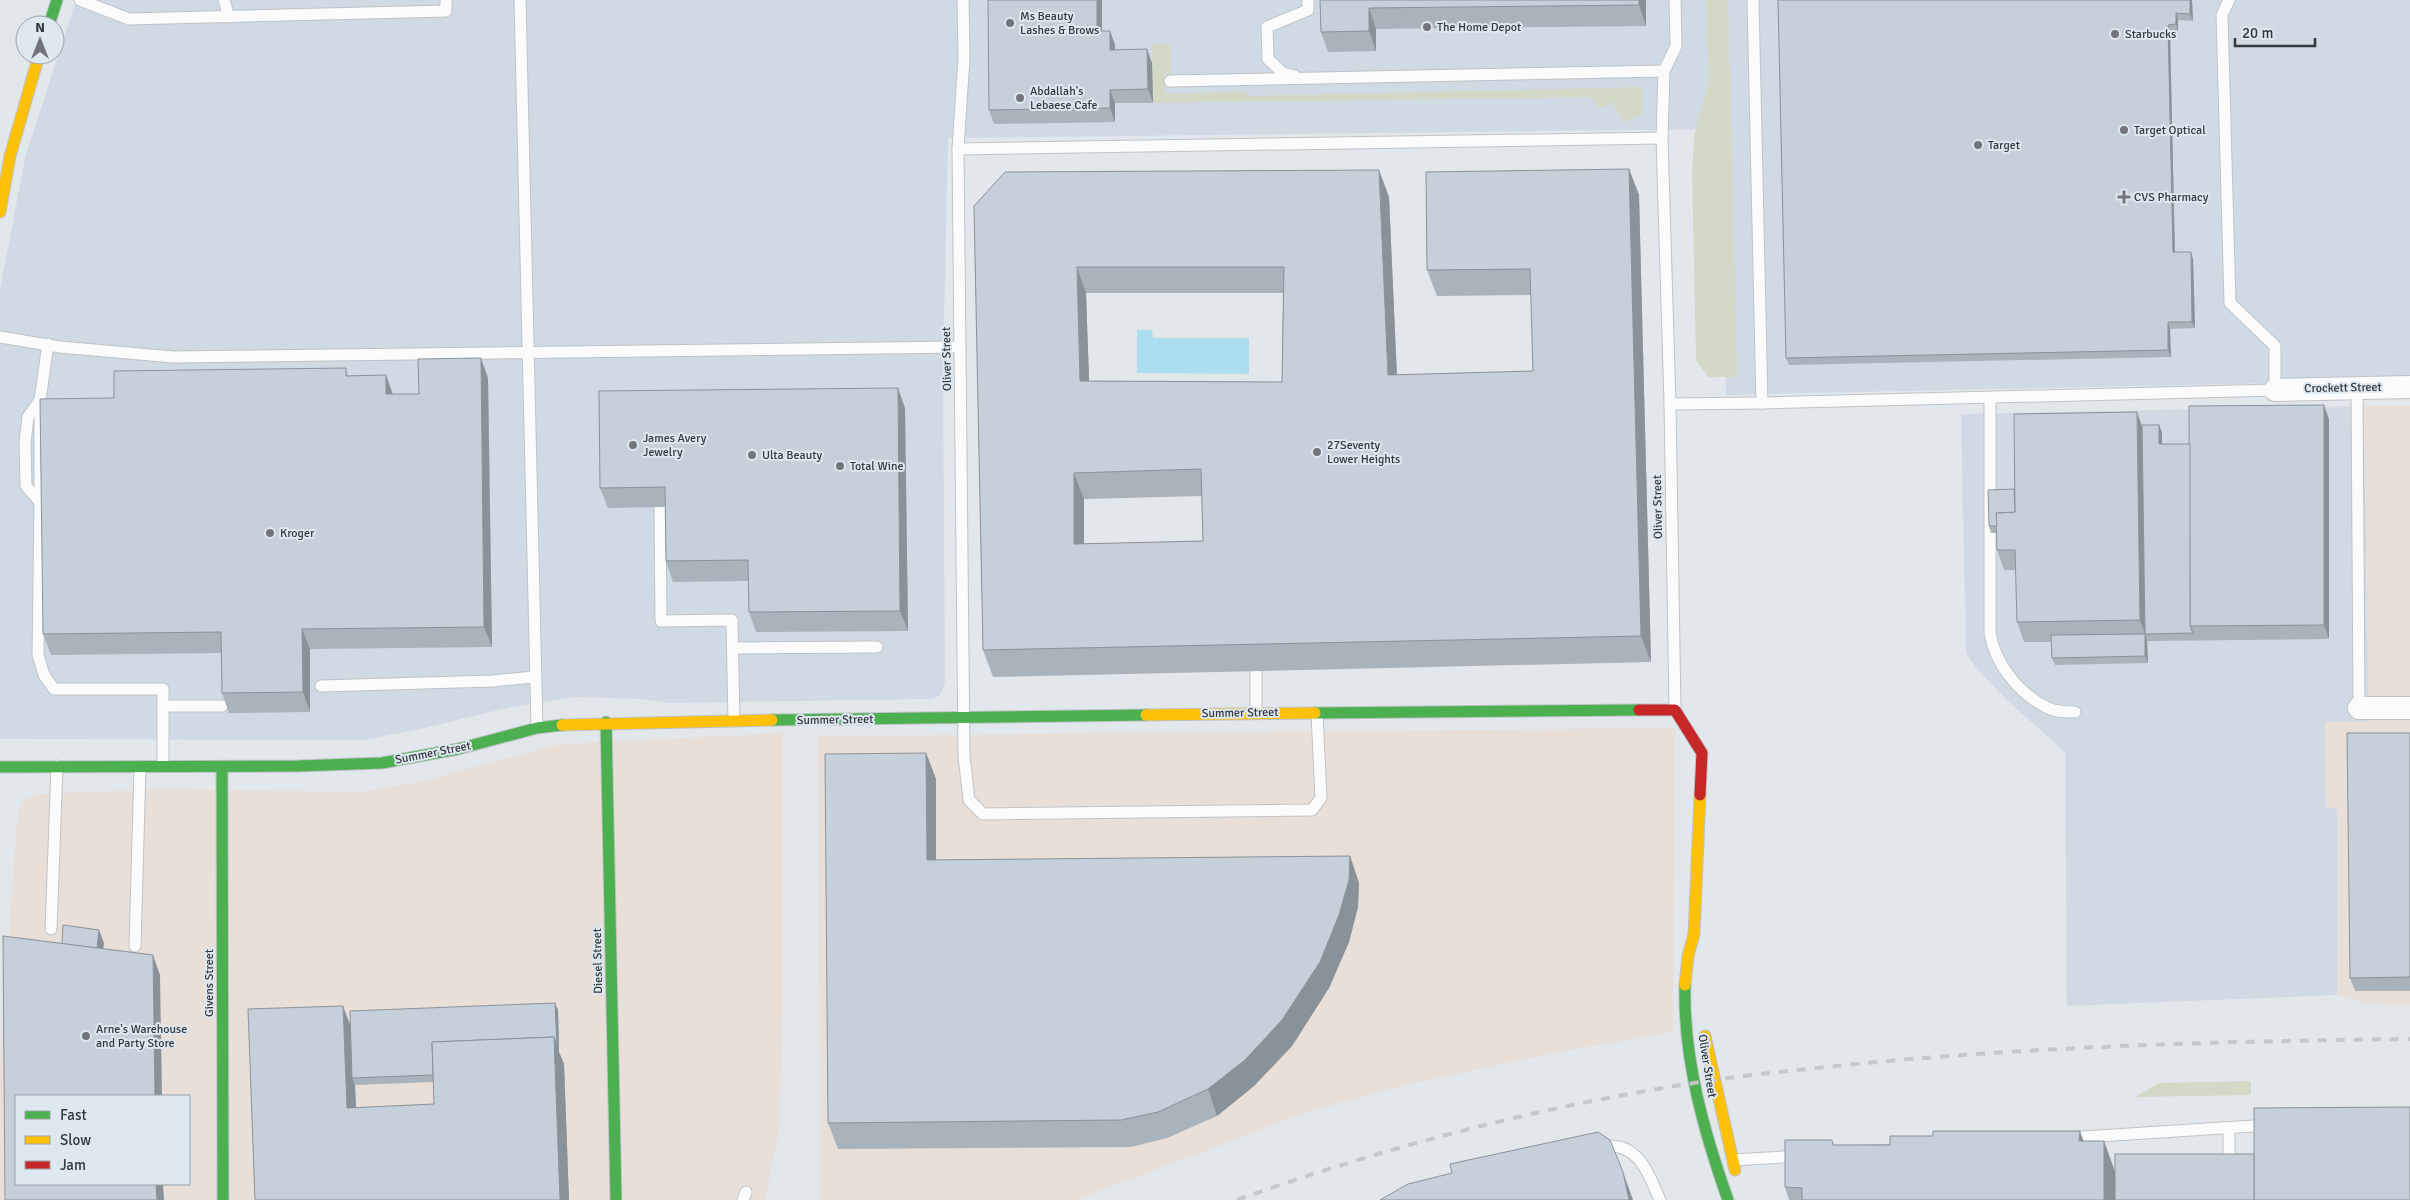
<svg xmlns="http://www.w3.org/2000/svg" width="2410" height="1200" viewBox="0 0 2410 1200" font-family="Signika,sans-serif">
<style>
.built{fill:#d0dae4}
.industrial{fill:#e8dfd9;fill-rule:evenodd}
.green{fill:#d4d8c6}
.water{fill:#abdff0}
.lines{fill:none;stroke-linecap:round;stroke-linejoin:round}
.lane-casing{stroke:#bfc3c6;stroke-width:13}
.street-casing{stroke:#bfc3c6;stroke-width:24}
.fast-casing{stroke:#bfc3c6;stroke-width:13}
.slow-casing{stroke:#bfc3c6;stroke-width:13}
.jam-casing{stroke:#bfc3c6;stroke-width:13}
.lane{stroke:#fbfbfc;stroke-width:11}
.street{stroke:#fbfbfc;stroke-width:22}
.fast{stroke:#4caf50;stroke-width:11}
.slow{stroke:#ffc107;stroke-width:11}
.jam{stroke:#c62828;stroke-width:11}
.rail{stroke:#c5c7c8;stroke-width:4;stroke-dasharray:9 9;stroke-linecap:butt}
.wall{fill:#a9b3bb;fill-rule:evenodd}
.shaded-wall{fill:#8a9299}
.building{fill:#c5d0da;stroke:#8a9299;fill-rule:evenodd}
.poi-dot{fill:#72757a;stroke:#dee8f0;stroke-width:2}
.labels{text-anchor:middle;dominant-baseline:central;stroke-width:4;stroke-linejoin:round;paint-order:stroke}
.poi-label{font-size:12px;fill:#35383c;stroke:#dee8f0;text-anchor:start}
.street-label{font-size:12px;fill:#35383c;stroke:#dee8f0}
</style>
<rect width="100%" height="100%" fill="#e2e7ec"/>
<!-- built -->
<g class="built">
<path d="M 76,0 L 2410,0 L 2410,380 L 1726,395 L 1723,129 L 948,138 L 943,369 L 945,681 L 942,692 L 939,696 L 932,699 L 668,703 L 641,699 L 576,697 L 511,707 L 412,731 L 362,740 L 0,739 L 0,290 L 25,158 Z"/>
<path d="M 2364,406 L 2369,721 L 2325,722 L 2326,807 L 2337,808 L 2337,995 L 2067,1006 L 2065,752 L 2009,702 L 1976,668 L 1966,653 L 1961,414 Z"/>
</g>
<!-- industrial -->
<g class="industrial">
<path d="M 2364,406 L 2410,406 L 2410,1005 L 2371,1004 L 2337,995 L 2337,809 L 2326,807 L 2325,722 L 2369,721 Z"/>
<path d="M 1675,728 L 1673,1032 L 1559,1052 L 1400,1086 L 1304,1113 L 1076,1200 L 821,1200 L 817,736 Z"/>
<path d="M 783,733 L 783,1012 L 779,1130 L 765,1200 L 0,1200 L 0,1068 L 4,1003 L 16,833 L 19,809 L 28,798 L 41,794 L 164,789 L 362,792 L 424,781 L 560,744 ZM 16,1096 L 189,1096 L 189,1184 L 16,1184 Z"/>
</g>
<!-- green -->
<g class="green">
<path d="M 1706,0 L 1728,0 L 1737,377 L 1708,377 L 1696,360 L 1692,173 L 1694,137 L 1709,81 Z"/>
<path d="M 1152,44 L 1170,44 L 1171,74 L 1164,73 L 1165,94 L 1246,91 L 1247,96 L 1642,87 L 1643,114 L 1624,122 L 1612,102 L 1599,109 L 1591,97 L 1153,103 Z"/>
<path d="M 2251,1081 L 2251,1095 L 2135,1097 L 2159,1083 Z"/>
</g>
<!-- water -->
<path class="water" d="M 1137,330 L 1152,330 L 1153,338 L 1249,338 L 1249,374 L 1137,373 Z"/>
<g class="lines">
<!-- lane casing -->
<g class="lane-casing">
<g id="lane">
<path d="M 80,0 L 129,19 L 446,11 L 446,0"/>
<path d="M 224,0 L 229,17"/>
<path d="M 520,0 L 537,728"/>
<path d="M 963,0 L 964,58 L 958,149 L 964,756 L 969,800 L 983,814 L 1312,810 L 1321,798 L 1317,713"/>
<path d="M 1753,0 L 1762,403 L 2275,390 L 2275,346 L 2230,303 L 2222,15 L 2229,0"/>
<path d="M 1295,76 L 1283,73 L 1268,59 L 1267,27 L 1308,10 L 1308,0"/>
<path d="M 1170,81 L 1664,71"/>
<path d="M 958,149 L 1662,138"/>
<path d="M 0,337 L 60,347 L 173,357 L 960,347"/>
<path d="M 48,344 L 40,400 L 28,417 L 25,442 L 26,486 L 40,502 L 38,655 L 44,675 L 54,689 L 163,689 L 163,766"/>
<path d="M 2357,388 L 2359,708"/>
<path d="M 1990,398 L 1990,633 C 1995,664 2019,694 2048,708 C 2056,712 2066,712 2075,712"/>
<path d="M 40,400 L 40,502"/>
<path d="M 1670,404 L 1762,403"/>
<path d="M 660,507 L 661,621 L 732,620 L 734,721"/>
<path d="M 733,648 L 877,647"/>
<path d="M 1256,671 L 1256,713"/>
<path d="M 321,686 L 492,681 L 534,677"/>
<path d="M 163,706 L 222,706"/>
<path d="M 1675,710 L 1670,404 L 1662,138 L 1664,71 L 1676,46 L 1675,0"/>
<path d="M 51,929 L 57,766"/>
<path d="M 135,946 L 140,767"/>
<path d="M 2067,1138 L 2269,1125"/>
<path d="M 1599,1147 C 1638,1140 1647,1171 1660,1200"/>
<path d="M 1733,1160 L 1800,1156"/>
<path d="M 2229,1161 L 2229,1128"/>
<path d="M 743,1200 L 746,1192"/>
</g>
</g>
<!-- street casing -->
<g class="street-casing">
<g id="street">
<path d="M 2275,390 L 2410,387"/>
<path d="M 2359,708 L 2410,708"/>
</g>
</g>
<!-- fast casing -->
<g class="fast-casing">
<g id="fast">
<path d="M 49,25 L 57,0"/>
<path d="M 1315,713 L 1639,710"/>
<path d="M 772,720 L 1146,715"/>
<path d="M 606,722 L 616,1200"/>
<path d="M 0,767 L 298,766 L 382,763 L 458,749 L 537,728 L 562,725"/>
<path d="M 222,767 L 223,1200"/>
<path d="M 1685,985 C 1683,1058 1704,1132 1728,1200"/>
</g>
</g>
<!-- slow casing -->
<g class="slow-casing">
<g id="slow">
<path d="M 0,212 L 10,156 L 39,55"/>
<path d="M 1146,715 L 1315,713"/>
<path d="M 562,725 L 772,720"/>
<path d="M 1685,985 L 1688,956 L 1694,934 L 1700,795"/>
<path d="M 1705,1036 L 1735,1170"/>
</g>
</g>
<!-- jam casing -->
<g class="jam-casing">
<path id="jam" d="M 1639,710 L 1675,710 L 1702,753 L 1700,795"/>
</g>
<!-- lane -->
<use href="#lane" class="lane"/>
<!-- street -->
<use href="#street" class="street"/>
<!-- fast -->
<use href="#fast" class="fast"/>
<!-- slow -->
<use href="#slow" class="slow"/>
<!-- jam -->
<use href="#jam" class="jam"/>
<!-- rail -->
<path class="rail" d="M 1237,1200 C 1385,1147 1539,1107 1694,1083 C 1751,1074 1809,1069 1866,1063 C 2047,1046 2228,1041 2410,1039"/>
</g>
<!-- wall -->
<g class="wall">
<path d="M 988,0 L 1102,0 L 1102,31 L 1110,31 L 1115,45 L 1115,50 L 1152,63 L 1153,103 L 1115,103 L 1115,122 L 994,124 L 989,110 Z"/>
<path d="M 1320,0 L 1646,0 L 1646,26 L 1376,29 L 1376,51 L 1328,52 L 1321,32 Z"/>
<path d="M 1778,0 L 2192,0 L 2193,21 L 2178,20 L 2178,31 L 2170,32 L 2175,252 L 2193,259 L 2195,328 L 2170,329 L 2171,357 L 1789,365 L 1786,358 Z"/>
<path d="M 1629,169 L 1639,195 L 1651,662 L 993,677 L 983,650 L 974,206 L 1389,197 L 1397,375 L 1533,371 L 1531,295 L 1437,296 L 1427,270 ZM 1086,293 L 1283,293 L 1282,382 L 1089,381 ZM 1202,496 L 1203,541 L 1084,544 L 1084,499 Z"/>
<path d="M 346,368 L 348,376 L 386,375 L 393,394 L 419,394 L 488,378 L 492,647 L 310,649 L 310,712 L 229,713 L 222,693 L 222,653 L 51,655 L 43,634 L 114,398 Z"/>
<path d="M 905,408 L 908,631 L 756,632 L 749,612 L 748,581 L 673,582 L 666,561 L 665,507 L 608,508 L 600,488 Z"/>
<path d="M 2329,419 L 2329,639 L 2147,641 L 2148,663 L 2055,665 L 2052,658 L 2052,642 L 2024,642 L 2017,622 L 2016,570 L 2004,570 L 1997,550 L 1997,533 L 1991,533 L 1989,526 L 2014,489 L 2142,425 L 2162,432 L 2162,444 L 2190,444 Z"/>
<path d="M 2410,733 L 2410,991 L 2355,991 L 2350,978 Z"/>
<path d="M 926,753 L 936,779 L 936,860 L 1350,856 L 1359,883 L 1358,907 L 1349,942 L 1329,988 L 1292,1046 L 1254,1086 L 1217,1116 L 1167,1138 L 1131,1147 L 838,1149 L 828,1123 Z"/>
<path d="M 558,1010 L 559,1052 L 564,1064 L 569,1200 L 255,1200 L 350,1026 ZM 433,1082 L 434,1104 L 356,1108 L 355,1085 Z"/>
<path d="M 1832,1140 L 1834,1145 L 2104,1141 L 2115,1171 L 2254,1154 L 2410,1200 L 1789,1200 L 1785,1187 Z"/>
</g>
<!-- shaded-wall -->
<g class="shaded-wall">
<path d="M 1097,0 L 1102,0 L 1102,45 L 1097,31 Z"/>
<path d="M 1639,0 L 1646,0 L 1646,26 L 1639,5 Z"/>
<path d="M 2190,0 L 2192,0 L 2193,21 L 2190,14 Z"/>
<path d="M 1369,8 L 1376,29 L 1376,51 L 1369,31 Z"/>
<path d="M 2176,13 L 2178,20 L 2178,31 L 2176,24 Z"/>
<path d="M 2168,25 L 2170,32 L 2175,259 L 2173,252 Z"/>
<path d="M 1110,31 L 1115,45 L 1115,63 L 1110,50 Z"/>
<path d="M 1147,49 L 1152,63 L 1153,103 L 1148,89 Z"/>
<path d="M 1110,90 L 1115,103 L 1115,122 L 1110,108 Z"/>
<path d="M 1629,169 L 1639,195 L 1651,662 L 1641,636 Z"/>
<path d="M 1379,170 L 1389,197 L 1398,401 L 1388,375 Z"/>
<path d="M 2191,252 L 2193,259 L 2195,328 L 2192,322 Z"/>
<path d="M 1077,267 L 1086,293 L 1090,407 L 1080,381 Z"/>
<path d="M 2168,322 L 2170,329 L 2171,357 L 2168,350 Z"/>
<path d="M 481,358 L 488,378 L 492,647 L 484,627 Z"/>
<path d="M 386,375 L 393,396 L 386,394 Z"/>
<path d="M 898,388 L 905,408 L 908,631 L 900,611 Z"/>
<path d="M 2324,405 L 2329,419 L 2329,639 L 2324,625 Z"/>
<path d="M 2137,412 L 2144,432 L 2145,634 L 2140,620 Z"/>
<path d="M 2159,425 L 2162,432 L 2162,451 L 2159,444 Z"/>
<path d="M 1074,473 L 1084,499 L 1084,571 L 1074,544 Z"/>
<path d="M 302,629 L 310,649 L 310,712 L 303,692 Z"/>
<path d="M 2145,634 L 2147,641 L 2148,663 L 2145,656 Z"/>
<path d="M 926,753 L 936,779 L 936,887 L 927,860 Z"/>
<path d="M 1350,856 L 1359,883 L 1358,907 L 1349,942 L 1329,988 L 1292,1046 L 1254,1086 L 1217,1116 L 1208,1089 Z"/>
<path d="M 99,930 L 104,943 L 101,968 L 96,954 Z"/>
<path d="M 153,955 L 160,975 L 162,1096 L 155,1096 Z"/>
<path d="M 555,1003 L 558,1010 L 559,1052 L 564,1064 L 569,1200 L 560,1200 L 554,1037 Z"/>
<path d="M 343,1006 L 353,1032 L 352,1078 L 355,1085 L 357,1134 L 347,1108 Z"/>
<path d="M 2080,1131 L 2093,1168 L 2079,1141 Z"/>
<path d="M 2104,1141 L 2117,1178 L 2117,1200 L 2104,1200 Z"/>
<path d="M 1623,1172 L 1633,1200 L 1629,1200 Z"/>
<path d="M 156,1184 L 163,1184 L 164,1200 L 157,1200 Z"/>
</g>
<!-- building -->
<g class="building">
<path d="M 988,0 L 1097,0 L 1097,31 L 1110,31 L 1110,50 L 1147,49 L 1148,89 L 1110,90 L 1110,108 L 989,110 Z"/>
<path d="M 1320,0 L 1639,0 L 1639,5 L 1369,8 L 1369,31 L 1321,32 Z"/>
<path d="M 1778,0 L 2190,0 L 2190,14 L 2176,13 L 2176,24 L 2168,25 L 2173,252 L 2191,252 L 2192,322 L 2168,322 L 2168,350 L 1786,358 Z"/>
<path d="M 1629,169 L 1641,636 L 983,650 L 974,206 L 1005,172 L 1379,170 L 1388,375 L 1533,371 L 1530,269 L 1427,270 L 1426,172 ZM 1077,267 L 1284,267 L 1282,382 L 1080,381 ZM 1201,469 L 1203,541 L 1074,544 L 1074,473 Z"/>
<path d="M 481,358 L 484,627 L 302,629 L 303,692 L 222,693 L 221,632 L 43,634 L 40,399 L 114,398 L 114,371 L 346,368 L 346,376 L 386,375 L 386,394 L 419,394 L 418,359 Z"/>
<path d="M 898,388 L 900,611 L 749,612 L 748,560 L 666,561 L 665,487 L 600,488 L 599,391 Z"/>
<path d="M 2324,405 L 2324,625 L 2190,626 L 2189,406 Z"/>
<path d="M 2137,412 L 2140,620 L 2017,622 L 2015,550 L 1997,550 L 1996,513 L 2015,512 L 2014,414 Z"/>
<path d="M 2142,425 L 2159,425 L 2159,444 L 2190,444 L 2190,626 L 2193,633 L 2145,634 Z"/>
<path d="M 2014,489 L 2015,512 L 1996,513 L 1997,526 L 1989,526 L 1988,490 Z"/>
<path d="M 2145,634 L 2145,656 L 2052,658 L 2051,635 Z"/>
<path d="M 2347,733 L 2410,733 L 2410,977 L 2350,978 Z"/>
<path d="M 926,753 L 927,860 L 1350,856 L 1349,880 L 1339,915 L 1320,962 L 1282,1020 L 1245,1060 L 1208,1089 L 1158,1112 L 1121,1120 L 828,1123 L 825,754 Z"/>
<path d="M 63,925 L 99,930 L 97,948 L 62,944 Z"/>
<path d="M 3,936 L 153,955 L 155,1096 L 16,1096 L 16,1184 L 156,1184 L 157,1200 L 5,1200 Z"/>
<path d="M 555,1003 L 557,1045 L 554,1037 L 432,1042 L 433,1075 L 352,1078 L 350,1011 Z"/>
<path d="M 343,1006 L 347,1108 L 434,1104 L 432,1042 L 554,1037 L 560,1200 L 255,1200 L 248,1009 Z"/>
<path d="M 2410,1107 L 2410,1200 L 2254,1200 L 2254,1108 Z"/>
<path d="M 1933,1131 L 2080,1131 L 2079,1141 L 2104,1141 L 2104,1200 L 1802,1200 L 1802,1188 L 1785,1187 L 1785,1140 L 1832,1140 L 1833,1145 L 1890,1145 L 1890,1136 L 1933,1136 Z"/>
<path d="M 1598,1132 L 1610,1140 L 1623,1172 L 1629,1200 L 1380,1200 L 1408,1184 L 1452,1173 L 1450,1164 Z"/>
<rect x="2115" y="1154" width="139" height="46"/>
</g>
<!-- markers -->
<g class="poi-dot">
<circle cx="1010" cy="23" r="5"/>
<circle cx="1427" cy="27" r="5"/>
<circle cx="2115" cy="34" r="5"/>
<circle cx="1020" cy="98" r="5"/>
<circle cx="2124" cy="130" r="5"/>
<circle cx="1978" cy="145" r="5"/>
<path d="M2121.5 189.5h5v5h5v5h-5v5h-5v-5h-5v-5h5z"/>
<circle cx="633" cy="445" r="5"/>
<circle cx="1317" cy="452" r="5"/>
<circle cx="752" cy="455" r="5"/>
<circle cx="840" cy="466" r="5"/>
<circle cx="270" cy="533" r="5"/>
<circle cx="86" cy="1036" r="5"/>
</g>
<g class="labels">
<!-- poi labels -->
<g class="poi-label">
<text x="1020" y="16">Ms Beauty<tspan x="1020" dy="14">Lashes &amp; Brows</tspan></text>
<text x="1437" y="27">The Home Depot</text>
<text x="2125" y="34">Starbucks</text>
<text x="1030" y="91">Abdallah's<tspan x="1030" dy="14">Lebaese Cafe</tspan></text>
<text x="2134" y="130">Target Optical</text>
<text x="1988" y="145">Target</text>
<text x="2134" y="197">CVS Pharmacy</text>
<text x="643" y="438">James Avery<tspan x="643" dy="14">Jewelry</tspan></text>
<text x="1327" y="445">27Seventy<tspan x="1327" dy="14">Lower Heights</tspan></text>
<text x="762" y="455">Ulta Beauty</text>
<text x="850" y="466">Total Wine</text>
<text x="280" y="533">Kroger</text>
<text x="96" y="1029">Arne's Warehouse<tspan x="96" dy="14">and Party Store</tspan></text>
</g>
<!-- street labels -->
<g class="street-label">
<text transform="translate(947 359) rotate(-91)">Oliver Street</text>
<text transform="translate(2343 388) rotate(-1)">Crockett Street</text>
<text transform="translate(1658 507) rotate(-91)">Oliver Street</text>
<text transform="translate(1240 713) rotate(-1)">Summer Street</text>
<text transform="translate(835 720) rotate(-1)">Summer Street</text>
<text transform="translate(433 753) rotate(-11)">Summer Street</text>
<text transform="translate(598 961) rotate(-91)">Diesel Street</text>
<text transform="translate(209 983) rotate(-90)">Givens Street</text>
<text transform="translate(1707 1066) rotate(81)">Oliver Street</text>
</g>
</g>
<!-- legend -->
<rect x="15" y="1095" width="175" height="90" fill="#dee8f0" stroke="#9aa2a8"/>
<rect x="25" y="1111" width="25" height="8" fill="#4caf50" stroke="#9aa2a8"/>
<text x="60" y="1120" font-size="15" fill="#35383c">Fast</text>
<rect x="25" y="1136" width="25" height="8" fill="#ffc107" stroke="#9aa2a8"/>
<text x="60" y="1145" font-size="15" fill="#35383c">Slow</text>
<rect x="25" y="1161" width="25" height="8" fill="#c62828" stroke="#9aa2a8"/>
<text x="60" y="1170" font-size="15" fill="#35383c">Jam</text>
<!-- north arrow -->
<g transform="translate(40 40)"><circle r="24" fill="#dee8f0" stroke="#9aa2a8"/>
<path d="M0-4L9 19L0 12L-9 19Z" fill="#72757a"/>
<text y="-8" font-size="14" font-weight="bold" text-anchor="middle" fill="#35383c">N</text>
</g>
<!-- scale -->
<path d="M2235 38v8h80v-8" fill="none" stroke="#35383c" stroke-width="2.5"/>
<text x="2242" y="38" font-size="15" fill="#35383c" stroke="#dee8f0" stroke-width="4" paint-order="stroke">20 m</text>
</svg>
